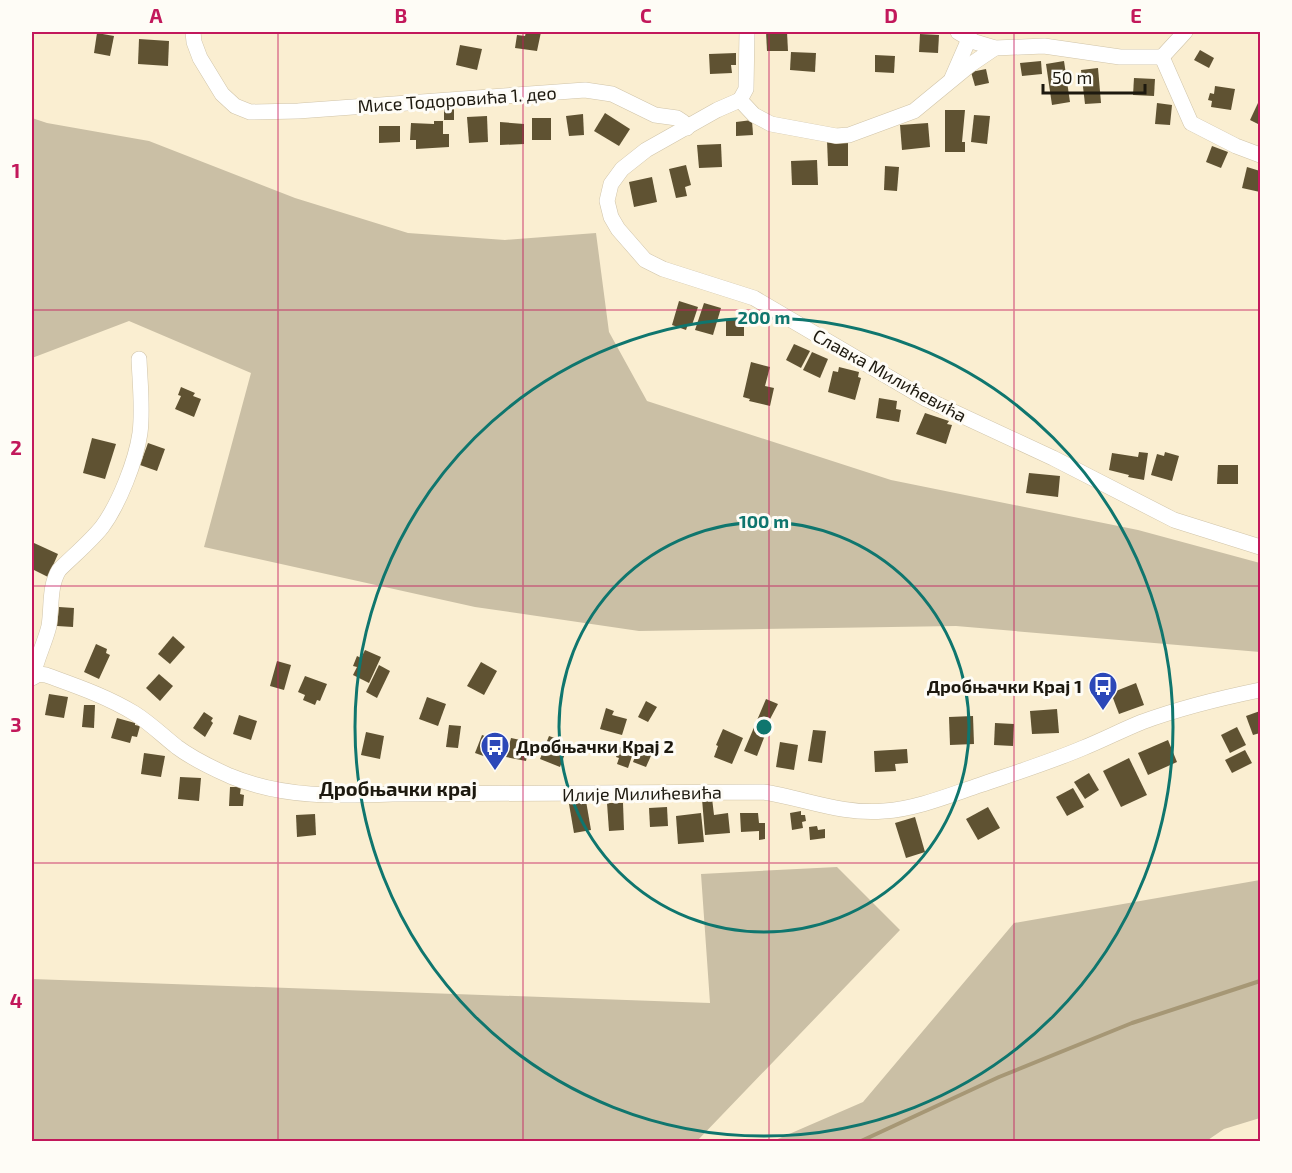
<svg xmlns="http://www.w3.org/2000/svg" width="1292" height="1173" viewBox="0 0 1292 1173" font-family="'Exo 2',sans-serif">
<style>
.green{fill:#cabfa5}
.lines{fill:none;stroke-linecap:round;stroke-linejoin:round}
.stream{stroke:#a69775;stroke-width:4}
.building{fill:#5f5232}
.minor-casing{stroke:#d0c4a9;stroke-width:16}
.minor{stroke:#fff;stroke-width:15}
.grid{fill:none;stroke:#c2185b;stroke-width:1.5;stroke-opacity:0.55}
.ring{fill:none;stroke:#0f766e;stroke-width:3}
.labels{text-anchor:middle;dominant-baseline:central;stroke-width:6;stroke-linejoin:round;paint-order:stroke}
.street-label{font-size:18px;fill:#1d190f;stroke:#fefcf6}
.poi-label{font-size:18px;font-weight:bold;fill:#1d190f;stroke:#fefcf6;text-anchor:end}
.neighbourhood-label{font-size:20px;font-weight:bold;fill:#1d190f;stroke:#fefcf6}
.centre{fill:#0f766e;stroke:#fefcf6;stroke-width:3}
.ring-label{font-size:18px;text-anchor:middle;font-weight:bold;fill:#0f766e;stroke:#fefcf6;stroke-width:6;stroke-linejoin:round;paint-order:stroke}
.neatline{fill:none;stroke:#c2185b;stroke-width:2}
.grid-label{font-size:20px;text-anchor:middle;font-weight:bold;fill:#c2185b}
</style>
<rect width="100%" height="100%" fill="#faeed1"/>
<!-- green -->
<g class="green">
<path d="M 32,118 L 47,123 L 149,141 L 295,198 L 408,233 L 505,240 L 596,233 L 609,332 L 647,401 L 891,480 L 1138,530 L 1260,563 L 1260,652 L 956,626 L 639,631 L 475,607 L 204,547 L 251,373 L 129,321 L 32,358 Z"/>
<path d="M 837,867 L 900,930 L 697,1141 L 32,1141 L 32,979 L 710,1003 L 701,874 Z"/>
<path d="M 1260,880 L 1260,1118 L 1224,1129 L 1205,1142 L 773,1141 L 863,1102 L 1014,923 Z"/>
</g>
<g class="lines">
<!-- stream -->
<path class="stream" d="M 859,1142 L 999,1077 L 1132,1023 L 1260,981"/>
</g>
<!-- building -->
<g class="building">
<path d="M 526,32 L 541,32 L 537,51 L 515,48 L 517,35 L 525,36 Z"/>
<path d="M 766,32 L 787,32 L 788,51 L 767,51 Z"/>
<path d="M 97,33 L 114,36 L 110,56 L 94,53 Z"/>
<path d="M 920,34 L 939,35 L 938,53 L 919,52 Z"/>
<path d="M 139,39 L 169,41 L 168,66 L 138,64 Z"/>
<path d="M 460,45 L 482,49 L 477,70 L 456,65 Z"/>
<path d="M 1200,50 L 1214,58 L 1209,68 L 1194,60 Z"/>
<path d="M 791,52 L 816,53 L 815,72 L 790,70 Z"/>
<path d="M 736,53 L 736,65 L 731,65 L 732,73 L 710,74 L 709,54 Z"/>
<path d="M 875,55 L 895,56 L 894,73 L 875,72 Z"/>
<path d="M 1041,61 L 1042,74 L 1022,76 L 1020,63 Z"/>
<path d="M 1064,61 L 1070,102 L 1052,105 L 1046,64 Z"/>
<path d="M 1098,68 L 1101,103 L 1085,104 L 1081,70 Z"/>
<path d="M 986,69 L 989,83 L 975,86 L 971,72 Z"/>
<path d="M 1134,78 L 1155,79 L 1154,96 L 1133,95 Z"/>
<path d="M 1215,86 L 1235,89 L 1231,110 L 1211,107 L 1212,101 L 1208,100 L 1210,93 L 1214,94 Z"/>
<path d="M 1157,103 L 1172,105 L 1170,125 L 1155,124 Z"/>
<path d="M 1258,103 L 1260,104 L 1260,125 L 1250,120 Z"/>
<rect x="444" y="106" width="10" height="14"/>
<path d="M 945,110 L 965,110 L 962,142 L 965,142 L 965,152 L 945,152 Z"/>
<path d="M 605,113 L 630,129 L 619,146 L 594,131 Z"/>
<path d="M 583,114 L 584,135 L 569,136 L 566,116 Z"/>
<path d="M 974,115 L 990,116 L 987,144 L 971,142 Z"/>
<path d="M 487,116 L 488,142 L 469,143 L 467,117 Z"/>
<rect x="532" y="118" width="19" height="22"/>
<path d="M 752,120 L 753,135 L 736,136 L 736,122 Z"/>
<path d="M 434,121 L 443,121 L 443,134 L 449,134 L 449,147 L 416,149 L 416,140 L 410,140 L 411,123 L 434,124 Z"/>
<path d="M 500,122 L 524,124 L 524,144 L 500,145 Z"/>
<path d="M 928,123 L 930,147 L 902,150 L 900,125 Z"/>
<path d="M 379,126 L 400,126 L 400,142 L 379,143 Z"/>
<path d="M 848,139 L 848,166 L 828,166 L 827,140 Z"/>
<path d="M 721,144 L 722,167 L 699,168 L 697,145 Z"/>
<path d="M 1212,146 L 1228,152 L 1221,168 L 1206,162 Z"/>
<path d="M 817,160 L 818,185 L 792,185 L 791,161 Z"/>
<path d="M 686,165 L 691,185 L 685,187 L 687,196 L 676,198 L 669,169 Z"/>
<path d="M 885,166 L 899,167 L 897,191 L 884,190 Z"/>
<path d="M 1247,167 L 1260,171 L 1260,192 L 1242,188 Z"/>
<path d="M 652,177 L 657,202 L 634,207 L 629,182 Z"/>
<path d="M 679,301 L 698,307 L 692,325 L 688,324 L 686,330 L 672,325 Z"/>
<path d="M 704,303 L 721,308 L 713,335 L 695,330 Z"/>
<path d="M 744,319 L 744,336 L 726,336 L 726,320 Z"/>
<path d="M 794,344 L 810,351 L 801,368 L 786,360 Z"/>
<path d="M 812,352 L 828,359 L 820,378 L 803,370 Z"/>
<path d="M 751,362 L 770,367 L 765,386 L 774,388 L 770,406 L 749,401 L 750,399 L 743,397 Z"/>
<path d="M 839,367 L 859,372 L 858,377 L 861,378 L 855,400 L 828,392 L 833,371 L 838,372 Z"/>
<path d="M 181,387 L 195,393 L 193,396 L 201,399 L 194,417 L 175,409 L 181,396 L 178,395 Z"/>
<path d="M 879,398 L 897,401 L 896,409 L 901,410 L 899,422 L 876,418 Z"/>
<path d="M 925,413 L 949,421 L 947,424 L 952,425 L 946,444 L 916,434 Z"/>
<path d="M 92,438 L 116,444 L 105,479 L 83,473 Z"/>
<path d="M 148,443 L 165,449 L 157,471 L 140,465 Z"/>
<path d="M 1139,452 L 1148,453 L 1144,480 L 1128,477 L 1129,475 L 1109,470 L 1112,453 L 1138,457 Z"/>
<path d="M 1165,452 L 1179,456 L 1172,481 L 1151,475 L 1157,454 L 1164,456 Z"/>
<path d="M 1218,465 L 1238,465 L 1238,484 L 1217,484 Z"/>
<path d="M 1029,473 L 1060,476 L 1058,497 L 1026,493 Z"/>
<path d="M 34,543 L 58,554 L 48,577 L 32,569 L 32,548 Z"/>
<path d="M 59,607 L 74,608 L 73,627 L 57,626 Z"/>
<path d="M 173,636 L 185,647 L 170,664 L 158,654 Z"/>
<path d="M 96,644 L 107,649 L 106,653 L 110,655 L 99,679 L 84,672 Z"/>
<path d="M 365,650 L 381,657 L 369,683 L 353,675 L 357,667 L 353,666 L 357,656 L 361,658 Z"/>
<path d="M 277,661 L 291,665 L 284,690 L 270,686 Z"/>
<path d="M 481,662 L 497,671 L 484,695 L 467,686 Z"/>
<path d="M 379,665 L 390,671 L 377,698 L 366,692 Z"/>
<path d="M 159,674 L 173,686 L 160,701 L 146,688 Z"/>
<path d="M 305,676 L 327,684 L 320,701 L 317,700 L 315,705 L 303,700 L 305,695 L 298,692 Z"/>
<path d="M 1136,683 L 1144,705 L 1119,714 L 1111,693 Z"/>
<path d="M 49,694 L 68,697 L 64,718 L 45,715 Z"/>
<path d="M 427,697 L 446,704 L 438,726 L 419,719 Z"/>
<path d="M 766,699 L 778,704 L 769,721 L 770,722 L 757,756 L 744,751 Z"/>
<path d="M 646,701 L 657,707 L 648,722 L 638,717 Z"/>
<path d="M 84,705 L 95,705 L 94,728 L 82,727 Z"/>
<path d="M 606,708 L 614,711 L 612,715 L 627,719 L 622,735 L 600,729 Z"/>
<path d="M 1057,709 L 1059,733 L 1032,734 L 1030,711 Z"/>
<path d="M 1260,711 L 1260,733 L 1253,735 L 1246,716 Z"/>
<path d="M 204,712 L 213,718 L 211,721 L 213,723 L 205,737 L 193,728 Z"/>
<path d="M 239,715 L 257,721 L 251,740 L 233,734 Z"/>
<path d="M 973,716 L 974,744 L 950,745 L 949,717 Z"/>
<path d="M 117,718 L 135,723 L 135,725 L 140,726 L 137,737 L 132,736 L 130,743 L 111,738 Z"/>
<path d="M 995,723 L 1014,724 L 1013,746 L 994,745 Z"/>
<path d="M 449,725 L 461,726 L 458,748 L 446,747 Z"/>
<path d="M 1237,727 L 1246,745 L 1230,753 L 1221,735 Z"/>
<path d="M 723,729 L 743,738 L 732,764 L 714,757 L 718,746 L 716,745 Z"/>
<path d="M 813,730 L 826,731 L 822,763 L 808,761 Z"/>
<path d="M 366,732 L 384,736 L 380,759 L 361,755 Z"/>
<path d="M 482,735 L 502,742 L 495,760 L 475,753 Z"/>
<path d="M 549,736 L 569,743 L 560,767 L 540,759 Z"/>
<path d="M 511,738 L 530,742 L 526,761 L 506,757 Z"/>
<path d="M 1168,740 L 1177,762 L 1148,775 L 1138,753 Z"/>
<path d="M 780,742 L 798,745 L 794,770 L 776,767 Z"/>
<path d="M 624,743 L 635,747 L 628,768 L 617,764 L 619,758 L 616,757 L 619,747 L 623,748 Z"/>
<path d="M 640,744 L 654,749 L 646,767 L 633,762 Z"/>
<path d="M 907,749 L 908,763 L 895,764 L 896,771 L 875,772 L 874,751 Z"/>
<path d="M 1245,750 L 1252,763 L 1232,773 L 1225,760 Z"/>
<path d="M 144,753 L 165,756 L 161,777 L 141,774 Z"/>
<path d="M 1129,758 L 1147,795 L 1121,807 L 1103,771 Z"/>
<path d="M 1089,773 L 1099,790 L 1085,799 L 1074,782 Z"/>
<path d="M 180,777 L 201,778 L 199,801 L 178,799 Z"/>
<path d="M 230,787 L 241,787 L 240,794 L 244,795 L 243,806 L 229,806 Z"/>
<path d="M 1073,788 L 1084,807 L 1067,816 L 1056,797 Z"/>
<path d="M 712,798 L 714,815 L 728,813 L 730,833 L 705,835 L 702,799 Z"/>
<path d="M 586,801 L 591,830 L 574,833 L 569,804 Z"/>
<path d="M 607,803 L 623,803 L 624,830 L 609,831 Z"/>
<path d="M 667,807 L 668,826 L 650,827 L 649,808 Z"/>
<path d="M 988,807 L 1000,828 L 978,840 L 966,819 Z"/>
<path d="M 801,811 L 801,815 L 805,815 L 806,821 L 802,822 L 803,828 L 792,830 L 790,813 Z"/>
<path d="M 701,813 L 704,842 L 678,844 L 676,816 Z"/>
<path d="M 740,813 L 758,813 L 759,823 L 765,823 L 765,839 L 759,840 L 759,831 L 741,832 Z"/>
<path d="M 315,814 L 316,835 L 297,837 L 296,815 Z"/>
<path d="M 915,817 L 925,852 L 906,858 L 895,823 Z"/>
<path d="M 817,826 L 818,830 L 825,829 L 825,838 L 810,840 L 809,827 Z"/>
</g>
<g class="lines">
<!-- minor casing -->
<g class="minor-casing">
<g id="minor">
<path d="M 193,32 L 194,42 L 200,58 L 222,94 L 235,106 L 250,112 L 298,111 L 585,90 L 612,94 L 655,115 L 677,118 L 683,122 L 687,128"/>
<path d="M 958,32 L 975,42 L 995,48 L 1044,46 L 1120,57 L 1162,57"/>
<path d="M 1162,57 L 1191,123 L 1236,146 L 1260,155"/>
<path d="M 1162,57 L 1185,32"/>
<path d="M 952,78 L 969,39"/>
<path d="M 740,100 L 717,110 L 646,150 L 622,169 L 611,184 L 607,201 L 611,217 L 618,229 L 645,260 L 663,269 L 754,298 L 926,399 L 1053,458 L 1174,520 L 1260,547"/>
<path d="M 740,100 L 754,115 L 771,124 L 836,136 L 849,135 L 914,111 L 970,65 L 995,48"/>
<path d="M 740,100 L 746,89 L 747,32"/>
<path d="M 33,677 C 36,659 45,643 49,626 C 52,607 49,586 59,570 C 73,556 90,542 102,527 C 119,504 136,461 140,433 C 143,409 140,383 139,359"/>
<path d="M 32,678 L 39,674 L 46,675 C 76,686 106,696 134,713 C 150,723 163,736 177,747 C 193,759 212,768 230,776 C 283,798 337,796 393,794 L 763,792 C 804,798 842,815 884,811 C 916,809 950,795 980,785 C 1015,773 1050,762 1083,748 C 1103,740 1122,730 1142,722 C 1180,708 1221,698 1260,690"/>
</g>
</g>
<!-- minor -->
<use href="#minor" class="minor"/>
</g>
<!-- grid -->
<path class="grid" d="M 278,32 L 278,1142M 523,32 L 523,1142M 769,32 L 769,1142M 1014,32 L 1014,1142M 32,310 L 1260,310M 32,586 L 1260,586M 32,863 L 1260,863"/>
<!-- distance rings -->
<g class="ring">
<circle cx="764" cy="727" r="205"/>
<circle cx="764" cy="727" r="409"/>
</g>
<!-- icons -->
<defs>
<g id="bus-pin" transform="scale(1.5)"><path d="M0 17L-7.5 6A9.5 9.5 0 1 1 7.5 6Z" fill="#2c48b8" stroke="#fefcf6"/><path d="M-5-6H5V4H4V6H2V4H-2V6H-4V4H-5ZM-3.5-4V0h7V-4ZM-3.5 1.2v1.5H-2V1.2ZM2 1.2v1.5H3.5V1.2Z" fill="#fff"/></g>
</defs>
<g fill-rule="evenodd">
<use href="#bus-pin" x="1103" y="686"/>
<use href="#bus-pin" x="495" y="746"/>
</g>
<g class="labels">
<!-- street labels -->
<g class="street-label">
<text transform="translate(457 99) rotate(-4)">Мисе Тодоровића 1. део</text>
<text transform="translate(890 375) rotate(29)">Славка Милићевића</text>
<text transform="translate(642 793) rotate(-1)">Илије Милићевића</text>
</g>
<!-- poi labels -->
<g class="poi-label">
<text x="1082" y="686">Дробњачки Крај 1</text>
<text x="516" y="746" text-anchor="start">Дробњачки Крај 2</text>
</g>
<!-- neighbourhood labels -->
<g class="neighbourhood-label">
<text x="398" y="788">Дробњачки крај</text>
</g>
</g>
<circle cx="764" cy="727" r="9" class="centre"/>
<g class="ring-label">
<text x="764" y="324">200 m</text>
<text x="764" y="528">100 m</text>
</g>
<!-- border -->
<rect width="1292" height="1173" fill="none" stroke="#fefcf6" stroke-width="66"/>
<!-- scale -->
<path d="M1043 84v9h102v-9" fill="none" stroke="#1d190f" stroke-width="3"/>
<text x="1052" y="84" font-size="18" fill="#1d190f" stroke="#fefcf6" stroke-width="4.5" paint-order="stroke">50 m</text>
<rect x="33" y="33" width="1226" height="1107" class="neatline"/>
<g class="grid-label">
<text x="156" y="23">A</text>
<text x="401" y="23">B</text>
<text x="646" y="23">C</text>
<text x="891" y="23">D</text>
<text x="1136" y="23">E</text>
<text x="16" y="178">1</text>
<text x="16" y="455">2</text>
<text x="16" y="732">3</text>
<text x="16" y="1008">4</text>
</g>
</svg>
